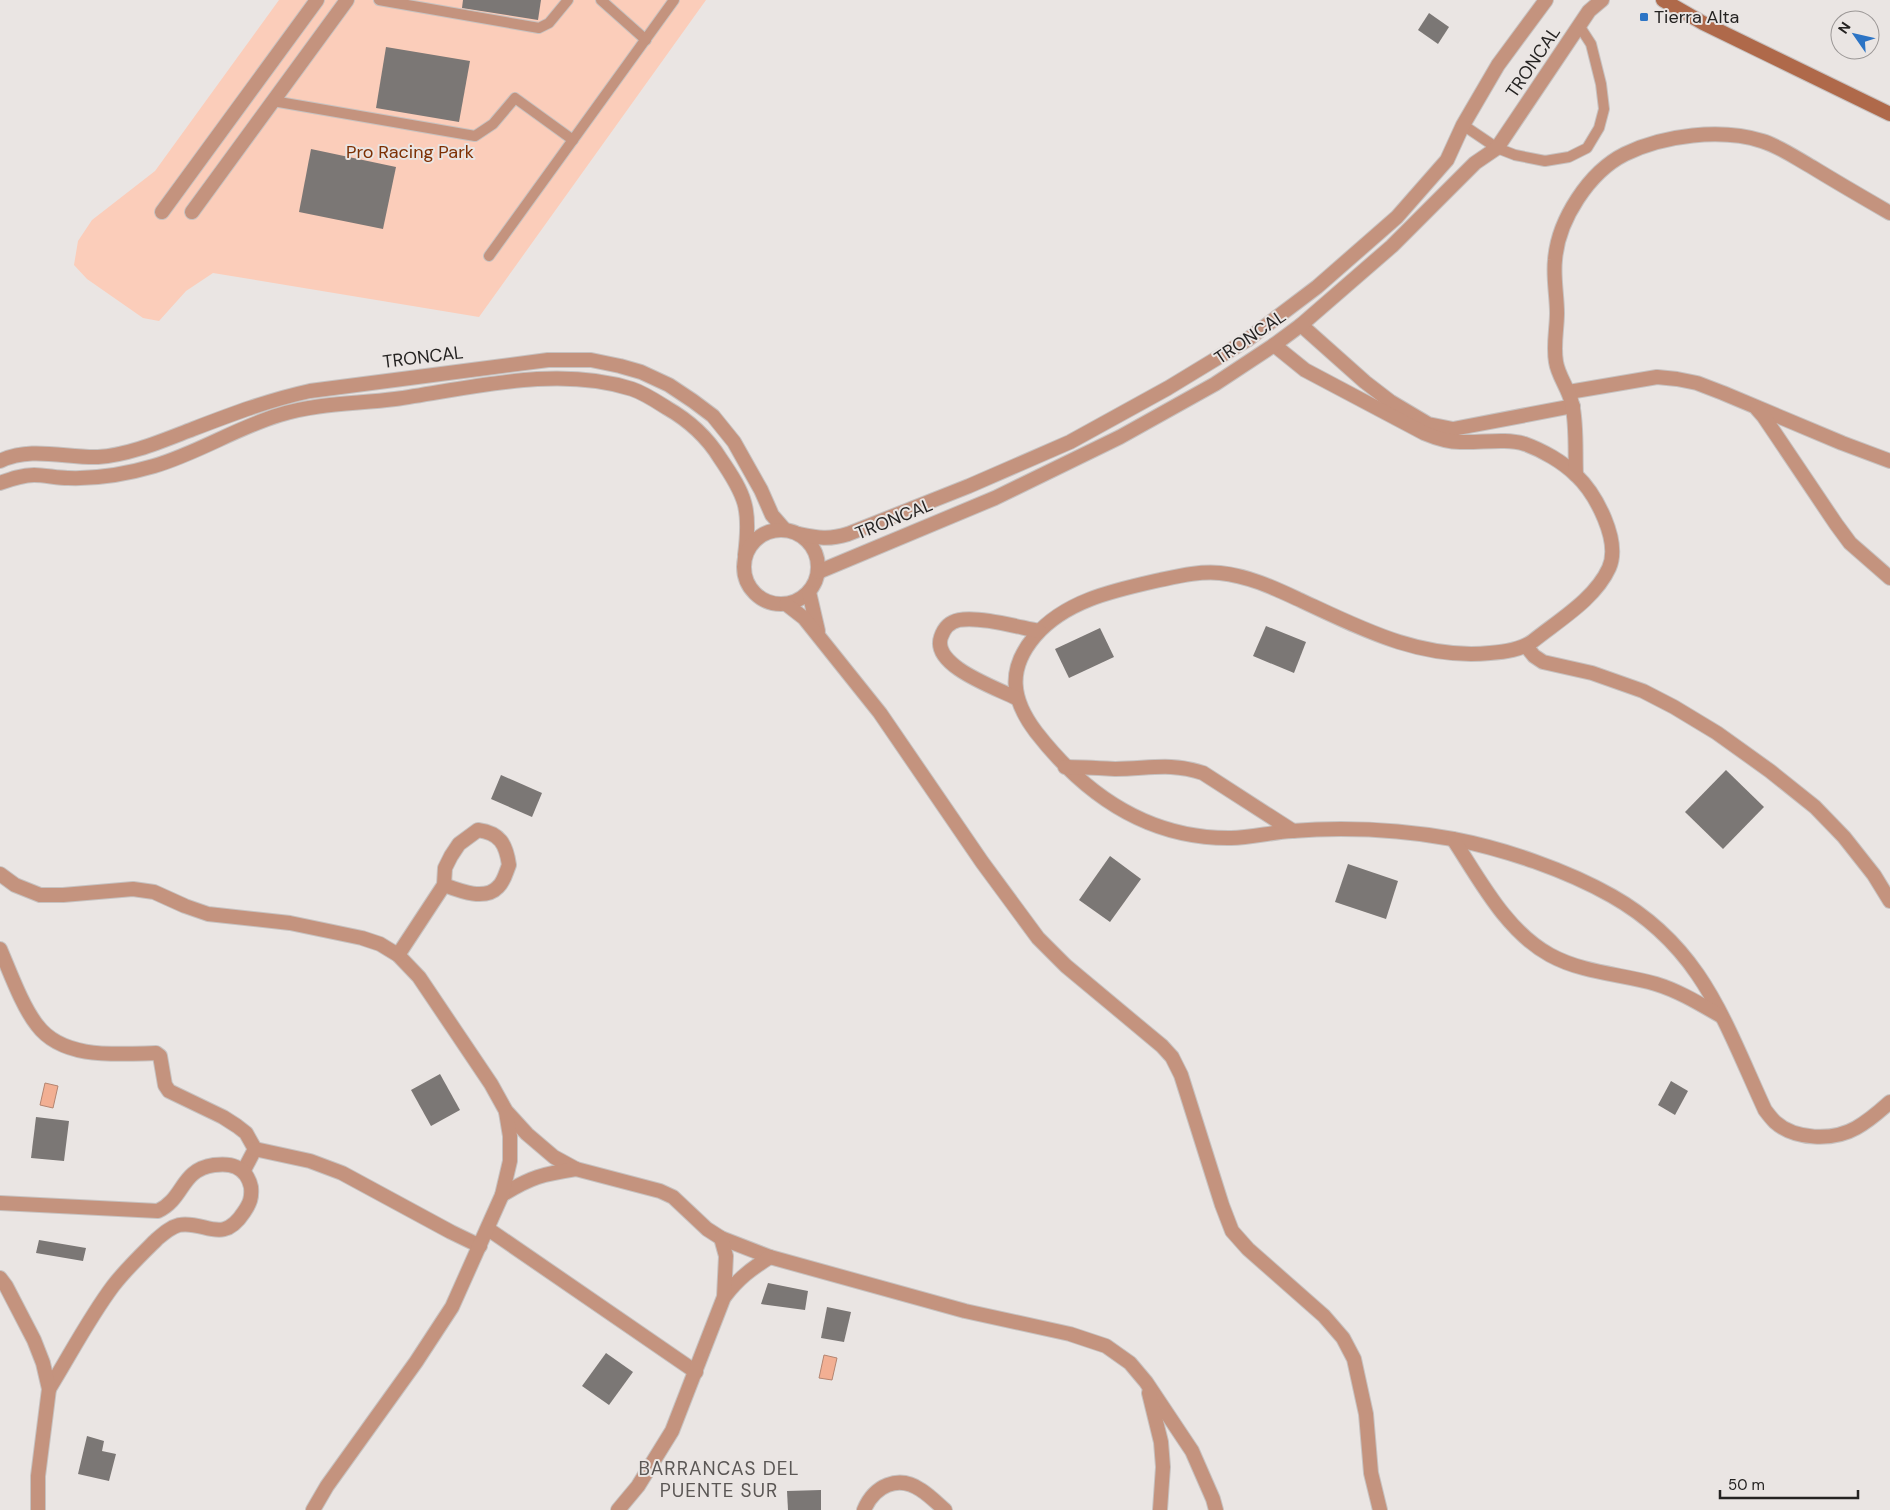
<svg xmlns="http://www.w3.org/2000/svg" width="1890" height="1510" viewBox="0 0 1890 1510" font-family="'DM Sans',sans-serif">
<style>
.green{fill:#fbcdba}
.water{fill:#f2af93;stroke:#b48571}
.building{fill:#7b7775}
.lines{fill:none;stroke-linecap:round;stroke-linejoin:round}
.service-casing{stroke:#c7c2c0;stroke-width:12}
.minor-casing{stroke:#c7c2c0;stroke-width:16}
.secondary-casing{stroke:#c7c2c0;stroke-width:16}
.service{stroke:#c4937e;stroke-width:10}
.minor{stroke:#c4937e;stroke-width:14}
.secondary{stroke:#af694a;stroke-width:14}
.poi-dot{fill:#2c74c5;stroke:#eae5e3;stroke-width:2}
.labels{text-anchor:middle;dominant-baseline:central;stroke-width:4;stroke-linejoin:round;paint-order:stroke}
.poi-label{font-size:18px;fill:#252322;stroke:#eae5e3;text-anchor:start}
.street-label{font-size:18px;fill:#252322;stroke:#eae5e3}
.park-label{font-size:18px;fill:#7d3004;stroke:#eae5e3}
.neighbourhood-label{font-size:19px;letter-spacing:1px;fill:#5b5755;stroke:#eae5e3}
</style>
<rect width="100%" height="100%" fill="#eae5e3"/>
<!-- green -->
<path class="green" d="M 279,0 L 706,0 L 479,317 L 213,273 L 186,291 L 159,321 L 143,318 L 87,279 L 74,265 L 78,241 L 92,220 L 155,171 Z"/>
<!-- water -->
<g class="water">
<path d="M 45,1083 L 58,1086 L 53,1108 L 40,1105 Z"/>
<path d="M 824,1355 L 837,1358 L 832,1380 L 819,1378 Z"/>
</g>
<!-- building -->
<g class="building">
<path d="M 463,0 L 541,0 L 538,20 L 462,8 Z"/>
<path d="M 1429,13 L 1449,27 L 1438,44 L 1418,30 Z"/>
<path d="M 386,47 L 470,61 L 459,122 L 376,108 Z"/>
<path d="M 311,149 L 396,167 L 383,229 L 299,212 Z"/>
<path d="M 1266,626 L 1306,642 L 1294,673 L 1253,656 Z"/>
<path d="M 1100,628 L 1114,657 L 1069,678 L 1055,649 Z"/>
<path d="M 1726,770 L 1764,807 L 1723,849 L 1685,812 Z"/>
<path d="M 501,775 L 542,793 L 532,817 L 491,799 Z"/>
<path d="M 1110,856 L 1141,879 L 1110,922 L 1079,900 Z"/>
<path d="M 1348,864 L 1398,881 L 1386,919 L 1335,902 Z"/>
<path d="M 440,1074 L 460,1110 L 431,1126 L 411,1090 Z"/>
<path d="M 1671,1081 L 1688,1091 L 1675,1115 L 1658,1105 Z"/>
<path d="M 36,1117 L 69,1121 L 64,1161 L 31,1158 Z"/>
<path d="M 39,1240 L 86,1248 L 83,1261 L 36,1253 Z"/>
<path d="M 768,1283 L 808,1291 L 805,1310 L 761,1304 Z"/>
<path d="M 827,1307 L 851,1312 L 844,1342 L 821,1338 Z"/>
<path d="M 606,1353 L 633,1372 L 609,1405 L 582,1386 Z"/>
<path d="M 87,1436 L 104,1441 L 102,1451 L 116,1454 L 109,1481 L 78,1474 Z"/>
<path d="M 821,1490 L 821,1510 L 788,1510 L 787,1491 Z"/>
</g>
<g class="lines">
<!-- service casing -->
<g class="service-casing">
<g id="service">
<path d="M 379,0 L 539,28 L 549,23 L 568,0"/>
<path d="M 601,0 L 646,40"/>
<path d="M 273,101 L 475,136 L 493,124 L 515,98 L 573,140"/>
<path d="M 1463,125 L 1497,148 L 1515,155 L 1545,161 L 1569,157 L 1587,148 L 1599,128 L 1604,109 L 1601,84 L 1591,44 L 1580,27"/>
<path d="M 489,256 L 674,0"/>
</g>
</g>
<!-- minor casing -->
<g class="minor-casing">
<g id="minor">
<path d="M 162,212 L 317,0"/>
<path d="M 192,212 L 347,0"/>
<path d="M 1301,325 L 1365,382 L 1391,402 L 1428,424 L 1453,429 L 1573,406"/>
<path d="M 1274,345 L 1305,370 L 1424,433 C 1436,438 1447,442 1460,442 C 1481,443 1505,438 1525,444 C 1542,450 1563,462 1576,475 C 1596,494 1621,541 1609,568 C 1595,599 1559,620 1533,641 C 1521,650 1505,652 1490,653 C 1421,660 1360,628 1300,600 C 1274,588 1249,576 1220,573 C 1200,571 1179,576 1160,580 C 1116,590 1066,600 1035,636 C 1007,669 1011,699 1036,732 C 1085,795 1148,839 1231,838 C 1251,838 1272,832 1292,831 C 1344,827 1402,830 1453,839 C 1505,849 1566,870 1612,896 C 1702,947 1724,1021 1765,1110 C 1768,1114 1771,1118 1775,1122 C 1795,1140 1833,1141 1856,1128 C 1869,1121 1880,1111 1890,1102"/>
<path d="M 1569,392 L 1657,377 L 1677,379 L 1697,383 L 1723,393 L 1842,443 L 1890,461"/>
<path d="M 1757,409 L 1764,417 L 1836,524 L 1850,543 L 1890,578"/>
<path d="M 0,461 C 31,446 65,458 98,457 C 130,455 164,440 193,429 C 232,414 269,400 310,391 L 548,360 L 591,360 L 620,366 L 641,372 L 669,385 L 693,401 L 713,416 L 734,442 L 761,490 L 772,515 L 785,530"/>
<path d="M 1576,475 C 1575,454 1577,424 1572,404 C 1569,389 1558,376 1556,362 C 1553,345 1557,329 1557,313 C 1557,296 1553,277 1555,260 C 1558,220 1589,172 1625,154 C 1664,135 1721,128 1762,141 C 1779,146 1796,158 1812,167 C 1838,183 1864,198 1890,213"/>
<path d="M 0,483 C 11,479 22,475 34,475 C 45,475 57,478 68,478 C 97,479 127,474 154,466 C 198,453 236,428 279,415 C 317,403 356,404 395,399 C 472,388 557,365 632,389 C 644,393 656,401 667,408 C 688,420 707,437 720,458 C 746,496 751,509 745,555"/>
<circle cx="781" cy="567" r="37"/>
<path d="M 799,534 C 818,538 829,540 848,534 L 969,486 L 1070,442 L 1168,388 L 1247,340 L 1317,287 L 1397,217 L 1447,160 L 1463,125 L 1498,65 L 1546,0"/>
<path d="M 818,572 L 995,498 L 1120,437 L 1215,384 L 1274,345 L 1301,325 L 1392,246 L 1475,163 L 1497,148 L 1589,11 L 1602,0"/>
<path d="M 809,592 L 818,631"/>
<path d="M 786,604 L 804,618 L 880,713 L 982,862 L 1038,938 L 1066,966 L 1162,1046 L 1172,1057 L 1181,1075 L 1222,1205 L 1232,1231 L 1248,1249 L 1324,1316 L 1343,1338 L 1354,1359 L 1366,1414 L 1371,1473 L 1380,1510"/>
<path d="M 1526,646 L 1534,656 L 1543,662 L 1592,673 L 1643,691 L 1674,707 L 1717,733 L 1770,771 L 1815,807 L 1844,837 L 1874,875 L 1890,901"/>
<path d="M 1016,698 C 997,688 931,666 941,637 C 944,628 949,622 959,620 C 979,616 1018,627 1039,631"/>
<path d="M 1065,767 C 1081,767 1098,768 1115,769 C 1148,769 1170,762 1203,773 L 1293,831"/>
<path d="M 1453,839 C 1480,880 1506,931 1550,955 C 1583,973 1621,974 1656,984 C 1679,991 1700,1004 1721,1016"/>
<path d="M 0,874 L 15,885 L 40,895 L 63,895 L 133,889 L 154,892 L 185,906 L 208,914 L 290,923 L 362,938 L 380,944 L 398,955 L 419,977 L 491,1084 L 506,1111 L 527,1134 L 554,1157 L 576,1169 L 660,1191 L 673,1197 L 707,1229 L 721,1238 L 770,1257 L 965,1311 L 1070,1334 L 1106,1346 L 1130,1363 L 1146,1382 L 1192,1451 L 1213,1499 L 1216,1510"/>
<path d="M 0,949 C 10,972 22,1006 37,1025 C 63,1060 118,1054 156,1053 L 160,1056 L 165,1085 L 169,1091 L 223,1117 L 237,1126 L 246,1133 L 255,1149 L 244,1170"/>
<path d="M 398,955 L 444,885 L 445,868 L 451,856 L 459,844 L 478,830 C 500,833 506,844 509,865 C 506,872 504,882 498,887 C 485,901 460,891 444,885"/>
<path d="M 255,1149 L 310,1161 L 342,1173 L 451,1232 L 480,1246"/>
<path d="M 502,1195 C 531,1177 543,1174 576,1169"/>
<path d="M 0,1203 L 158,1211 C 185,1198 180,1170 214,1165 C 222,1164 230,1164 236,1167 C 245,1171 249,1178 251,1187 C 252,1198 250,1203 244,1212 C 222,1246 205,1220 179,1225 C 171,1227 164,1233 157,1239 C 142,1254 126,1269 113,1286 C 89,1318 70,1355 49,1389"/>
<path d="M 488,1229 L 696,1372"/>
<path d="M 0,1278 L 6,1286 L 34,1340 L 43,1363 L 49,1389 L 38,1476 L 38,1510"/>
<path d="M 725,1296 C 739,1278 751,1269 770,1257"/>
<path d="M 1149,1393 L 1161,1442 L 1163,1467 L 1160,1510"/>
<path d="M 313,1510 L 327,1486 L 416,1362 L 452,1307 L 502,1195 L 510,1161 L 510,1136 L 506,1112"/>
<path d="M 618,1510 L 638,1486 L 672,1431 L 724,1297 L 726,1256 L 721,1238"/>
<path d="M 864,1510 C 874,1486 898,1474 921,1490 C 929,1495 937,1503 945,1510"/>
</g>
</g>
<!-- secondary casing -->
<g class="secondary-casing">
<path id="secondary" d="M 1663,0 L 1703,23 L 1890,114"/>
</g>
<!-- service -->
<use href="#service" class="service"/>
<!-- minor -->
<use href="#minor" class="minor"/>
<!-- secondary -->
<use href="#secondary" class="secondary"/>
</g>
<!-- markers -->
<rect class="poi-dot" x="1639" y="12" width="10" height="10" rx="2.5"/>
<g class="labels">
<!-- poi labels -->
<g class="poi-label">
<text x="1654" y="17">Tierra Alta</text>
</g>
<!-- street labels -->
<g class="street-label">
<text transform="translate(1533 62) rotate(-56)">TRONCAL</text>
<text transform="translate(1250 337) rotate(-34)">TRONCAL</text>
<text transform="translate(423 357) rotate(-7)">TRONCAL</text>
<text transform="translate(894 519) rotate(-22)">TRONCAL</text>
</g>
<!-- park labels -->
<g class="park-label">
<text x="410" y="152">Pro Racing Park</text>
</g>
<!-- neighbourhood labels -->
<g class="neighbourhood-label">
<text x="719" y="1468">BARRANCAS DEL<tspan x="719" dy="22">PUENTE SUR</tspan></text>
</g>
</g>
<!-- north arrow -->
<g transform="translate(1855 35) rotate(304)"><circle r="24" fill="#eae5e3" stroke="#9b9796"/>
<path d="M0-4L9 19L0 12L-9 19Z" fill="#2c74c5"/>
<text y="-8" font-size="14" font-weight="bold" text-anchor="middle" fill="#252322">N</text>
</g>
<!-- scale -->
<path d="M1720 1490v8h138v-8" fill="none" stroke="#252322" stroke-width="2.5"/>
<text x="1728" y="1490" font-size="15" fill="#252322" stroke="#eae5e3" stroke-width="4" paint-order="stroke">50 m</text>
</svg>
